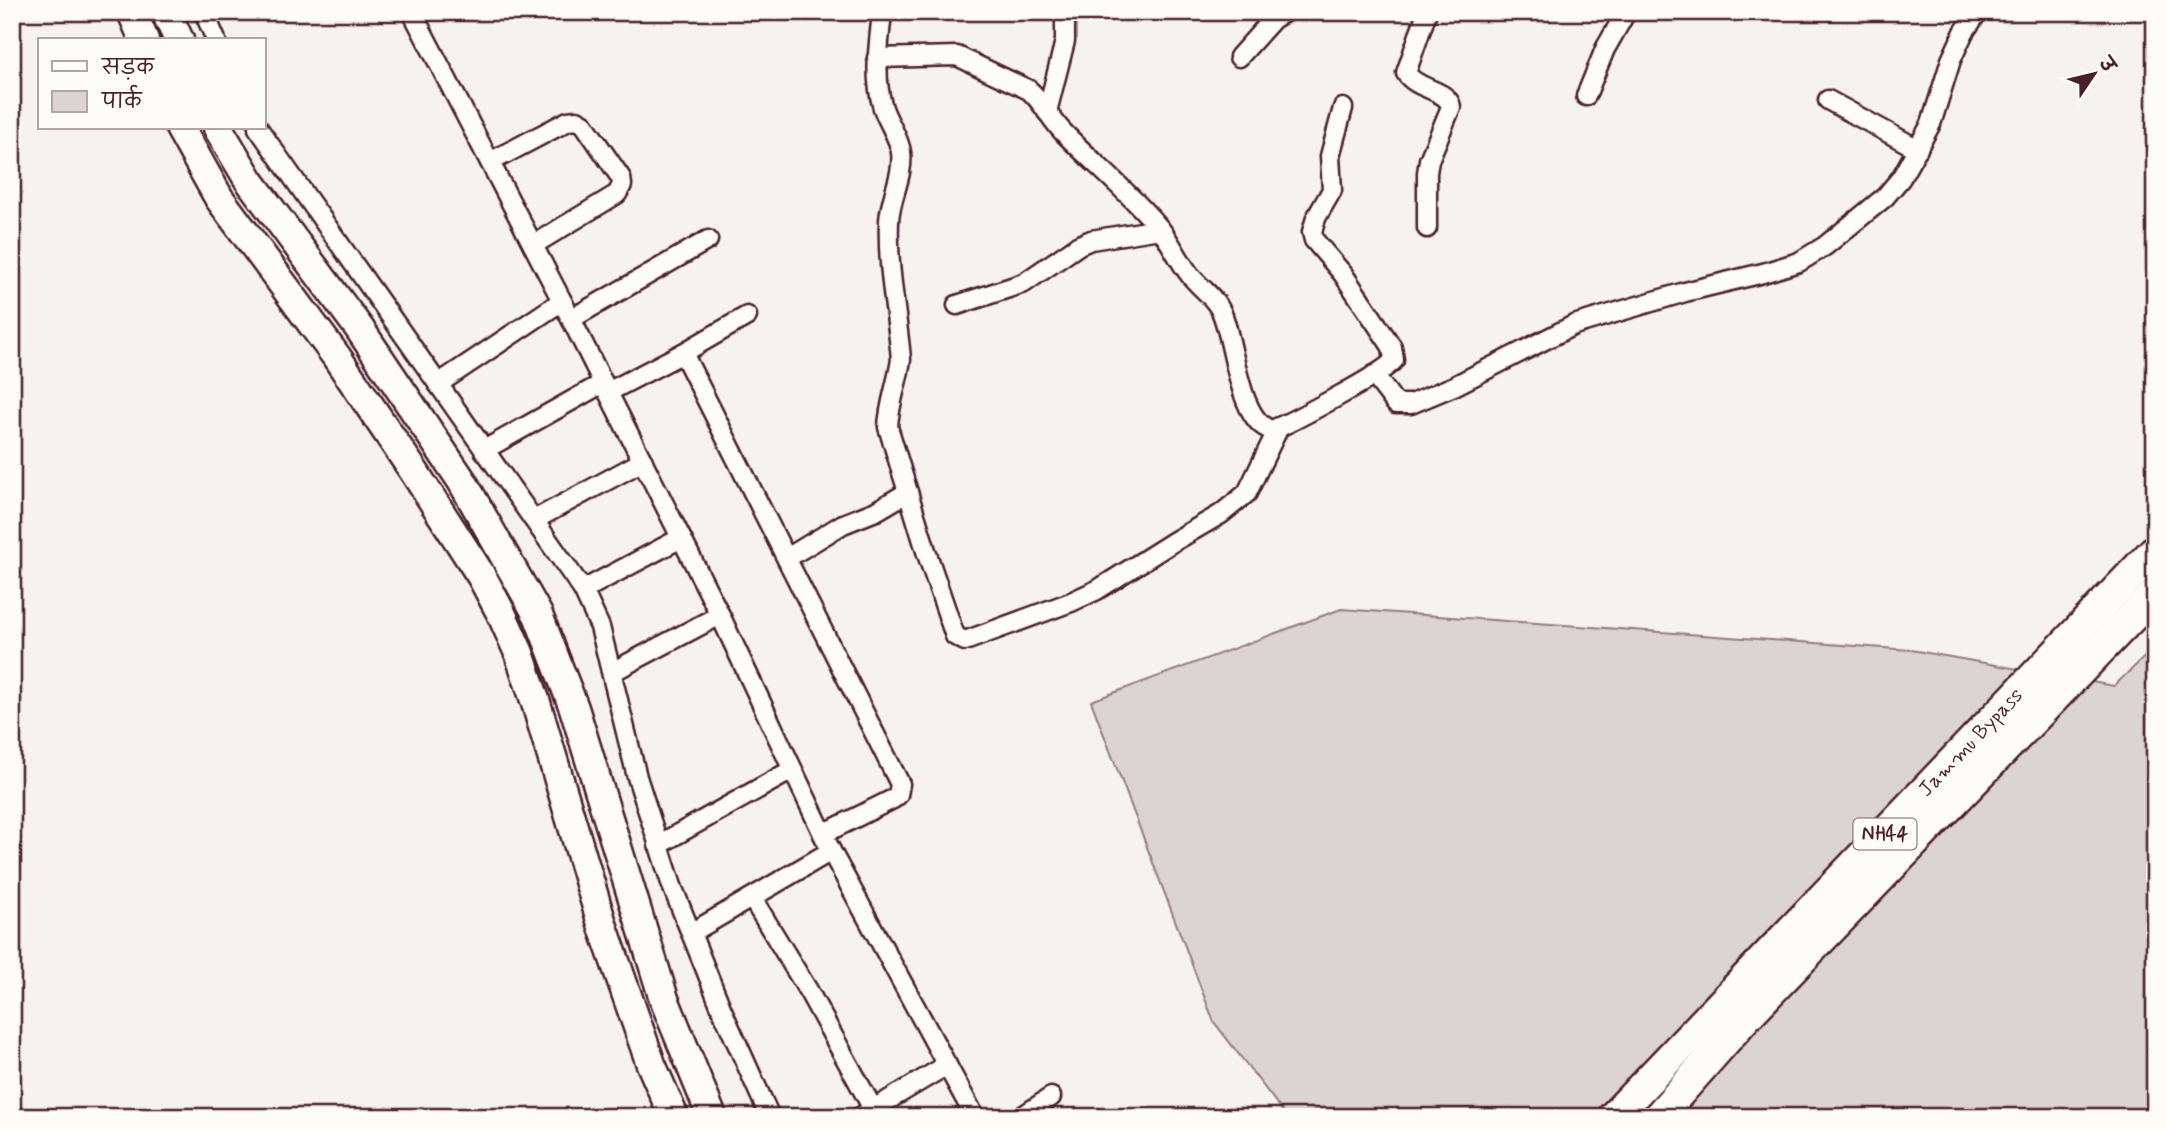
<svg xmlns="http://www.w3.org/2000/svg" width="2167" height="1129" viewBox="0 0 2167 1129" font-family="Mynerve,'Playpen Sans Deva',sans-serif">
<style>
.green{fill:#dcd4d2;stroke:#937a7e;stroke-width:2}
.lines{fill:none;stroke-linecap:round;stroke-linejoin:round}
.minor-casing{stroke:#4a1f2b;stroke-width:23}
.primary-casing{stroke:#4a1f2b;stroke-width:33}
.trunk-casing{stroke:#4a1f2b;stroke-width:35}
.minor{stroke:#fdfcf7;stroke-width:18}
.primary{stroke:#fdfcf7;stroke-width:28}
.trunk{stroke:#fdfcf7;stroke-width:30}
.labels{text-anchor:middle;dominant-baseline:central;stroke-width:5;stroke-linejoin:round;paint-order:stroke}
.shield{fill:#fdfcf7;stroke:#806168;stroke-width:2}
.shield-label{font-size:19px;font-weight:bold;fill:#4a1f2b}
.street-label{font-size:21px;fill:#4a1f2b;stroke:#fdfcf7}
</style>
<rect width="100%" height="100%" fill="#f6f3ef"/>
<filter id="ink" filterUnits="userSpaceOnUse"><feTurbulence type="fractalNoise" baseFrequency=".0143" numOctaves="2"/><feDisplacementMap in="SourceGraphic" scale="14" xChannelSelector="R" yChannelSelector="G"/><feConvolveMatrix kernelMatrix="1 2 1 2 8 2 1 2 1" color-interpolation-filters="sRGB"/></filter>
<g filter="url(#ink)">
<!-- green -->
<path class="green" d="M 1341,609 L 1911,650 L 2114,686 L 2155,647 L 2155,1117 L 1287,1117 L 1214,1022 L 1091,701 Z"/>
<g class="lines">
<!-- minor casing -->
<g class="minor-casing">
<g id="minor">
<path d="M 204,12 L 216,40"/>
<path d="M 412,12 L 562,301 L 438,384"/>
<path d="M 882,12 C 879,44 873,77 883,108 C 888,123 899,137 901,152 C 904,175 890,198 889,221 C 887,267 897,313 901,359 C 898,382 889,404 888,427 L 927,554 L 955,636 L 965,641 L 1071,602 L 1097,590 L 1173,542 L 1221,514 L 1247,493 L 1279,427"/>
<path d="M 1427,12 L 1406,73 C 1416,90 1448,89 1451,107 L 1429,160 L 1427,173 L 1427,228"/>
<path d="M 1239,57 L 1273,19 L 1285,12"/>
<path d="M 877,58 L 957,56 L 1029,90 C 1044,103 1052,122 1066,135 C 1098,167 1132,195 1161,230 C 1172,244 1179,261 1190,275 C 1200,288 1214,296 1221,311 C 1234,337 1238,423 1272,430 C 1290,423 1385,373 1394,360 L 1392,347 L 1343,274 L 1314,240 L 1312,232 L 1316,218 L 1332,190 L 1330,156 L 1343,108"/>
<path d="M 1586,96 L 1605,49 L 1626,12"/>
<path d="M 1828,100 L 1918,149"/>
<path d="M 1047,112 L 1065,41 L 1065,12"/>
<path d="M 258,128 L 583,590 L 600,627 L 637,777 L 672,886 L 722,1010 L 770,1117"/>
<path d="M 490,162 L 568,121 L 577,120 L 584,124 L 621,178 L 622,185 L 617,194 L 533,245"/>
<path d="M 562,301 L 720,615 L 831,851 L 691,933"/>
<path d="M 957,305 L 1024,283 L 1079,245 L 1091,240 L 1160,229"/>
<path d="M 571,319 L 708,240"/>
<path d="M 683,353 L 900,784 L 898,795 L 893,799 L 823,834"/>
<path d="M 1374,375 L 1396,404 L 1411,404 L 1454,386 L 1574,325 L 1685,292 L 1763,273 L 1799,262 L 1825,246 L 1885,197 L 1901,178 L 1931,124 L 1951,60 L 1964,32 L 1978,12"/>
<path d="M 608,392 L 683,353 L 747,316"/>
<path d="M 484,450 L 603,383"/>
<path d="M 534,520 L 643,461"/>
<path d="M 787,558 L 843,524 L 876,511 L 908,492"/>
<path d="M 583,590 L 681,538"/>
<path d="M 612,672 L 720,615"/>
<path d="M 658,845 L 792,770"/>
<path d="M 831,851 L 975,1117"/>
<path d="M 752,898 L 809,992 L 873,1109"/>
<path d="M 860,1117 L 947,1065"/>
<path d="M 1021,1117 L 1051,1097"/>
</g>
</g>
<!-- primary casing -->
<g class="primary-casing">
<g id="primary">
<path d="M 132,12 L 144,40"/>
<path d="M 166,12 L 179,40"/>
<path d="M 180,128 L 219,198 L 336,356 L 415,473 L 482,577 L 501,613 L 519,653 L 536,703 L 603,927 L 651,1064 L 674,1117"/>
<path d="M 218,128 L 249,180 L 359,328 L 462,481 L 538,615 L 574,708 L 664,999 L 712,1117"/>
</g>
</g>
<!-- trunk casing -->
<g class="trunk-casing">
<g id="trunk">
<path id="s1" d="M 1613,1117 L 2155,550"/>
<path d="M 1658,1117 L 1747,1016 L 2155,593"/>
</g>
</g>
<!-- minor -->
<use href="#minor" class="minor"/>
<!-- primary -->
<use href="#primary" class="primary"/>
<!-- trunk -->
<use href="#trunk" class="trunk"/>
</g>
</g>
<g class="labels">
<!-- shield labels -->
<rect class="shield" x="1853.5" y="818.5" width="63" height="31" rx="5"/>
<g class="shield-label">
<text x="1885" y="834">NH44</text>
</g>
<!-- street labels -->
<g class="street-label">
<text stroke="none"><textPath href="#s1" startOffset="518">Jammu Bypass</textPath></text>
</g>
</g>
<!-- margin -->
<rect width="2167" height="1129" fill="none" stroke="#fdfcf7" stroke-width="42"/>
<rect x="21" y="21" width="2125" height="1087" fill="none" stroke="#4a1f2b" stroke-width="2.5" filter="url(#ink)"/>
<!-- legend -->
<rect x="38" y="38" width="228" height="91" fill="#fdfcf7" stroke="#b5a4a5" stroke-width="2"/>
<rect x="52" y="61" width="35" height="10" fill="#fdfcf7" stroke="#b5a4a5" stroke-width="2"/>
<text x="102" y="74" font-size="21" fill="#4a1f2b">सड़क</text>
<rect x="52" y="91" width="35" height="21" fill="#dcd4d2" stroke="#b5a4a5" stroke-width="2"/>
<text x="102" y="108" font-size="21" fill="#4a1f2b">पार्क</text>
<!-- north arrow -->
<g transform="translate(2094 74) rotate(55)" stroke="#fdfcf7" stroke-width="5" paint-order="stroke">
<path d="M0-5L12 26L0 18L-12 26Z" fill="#4a1f2b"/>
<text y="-10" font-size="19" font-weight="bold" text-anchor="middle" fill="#4a1f2b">उ</text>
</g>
</svg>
